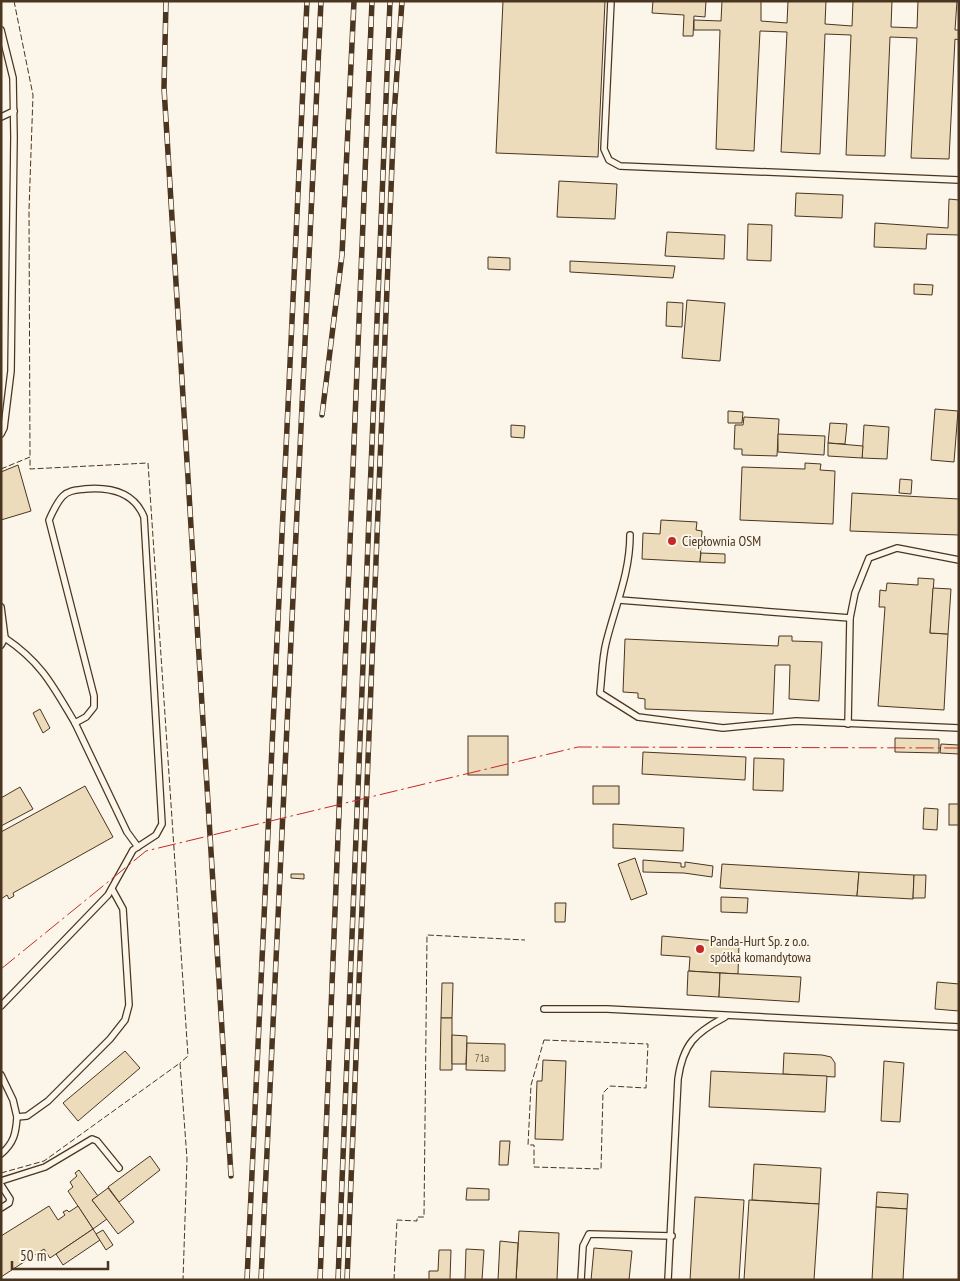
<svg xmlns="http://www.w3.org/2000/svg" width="960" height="1281" viewBox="0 0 960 1281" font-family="'PT Sans Narrow',sans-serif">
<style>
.building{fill:#ecdcbc;stroke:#4a3520}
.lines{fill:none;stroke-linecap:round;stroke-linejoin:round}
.lane-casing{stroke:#4a3520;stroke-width:8}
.lane{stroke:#fbf6e9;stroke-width:5.5}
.rail-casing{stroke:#4a3520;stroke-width:5.5}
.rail{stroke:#fbf6e9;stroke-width:4;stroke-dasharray:11;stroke-linecap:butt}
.fence{stroke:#4a3520;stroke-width:1;stroke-dasharray:6 2.5;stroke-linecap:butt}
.power{stroke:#c62828;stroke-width:1;stroke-dasharray:18 4 2.5 4;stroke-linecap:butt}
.poi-dot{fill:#c62828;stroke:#fbf6e9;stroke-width:2}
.labels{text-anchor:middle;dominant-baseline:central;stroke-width:4;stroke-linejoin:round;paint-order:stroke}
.number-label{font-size:11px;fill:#725f47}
.poi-label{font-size:14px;fill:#4a3520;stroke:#fbf6e9;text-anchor:start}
</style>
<rect width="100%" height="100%" fill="#fbf6e9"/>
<!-- building -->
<g class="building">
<path d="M 503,1 L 605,1 L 598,157 L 496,153 Z"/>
<path d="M 653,1 L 706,1 L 705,17 L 694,16 L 693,36 L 683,36 L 684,15 L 652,13 Z"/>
<path d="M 722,1 L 761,1 L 761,21 L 787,23 L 788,1 L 826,1 L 825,24 L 852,26 L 853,1 L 892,1 L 891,27 L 917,28 L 918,1 L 957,1 L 955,30 L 959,30 L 959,40 L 955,39 L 949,159 L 911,158 L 917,38 L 890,37 L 885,156 L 846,155 L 851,35 L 825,34 L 820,154 L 781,152 L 787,32 L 760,31 L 754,151 L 716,149 L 720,30 L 694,30 L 694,20 L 721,21 Z"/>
<path d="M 559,181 L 617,184 L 615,219 L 557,217 Z"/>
<path d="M 796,193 L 843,195 L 842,218 L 795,216 Z"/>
<path d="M 949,199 L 959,200 L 959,235 L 927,234 L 926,249 L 874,247 L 875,223 L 948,228 Z"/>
<path d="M 748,224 L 772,225 L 771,261 L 747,260 Z"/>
<path d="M 667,232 L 725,235 L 724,259 L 665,256 Z"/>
<path d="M 488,257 L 510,258 L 510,270 L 488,269 Z"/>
<path d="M 570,261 L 675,266 L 673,278 L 570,272 Z"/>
<path d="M 914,284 L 933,285 L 932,295 L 914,294 Z"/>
<path d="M 687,300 L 725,303 L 720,361 L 682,358 Z"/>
<path d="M 667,302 L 683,303 L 682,327 L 666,326 Z"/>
<path d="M 935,409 L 958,411 L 954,462 L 931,460 Z"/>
<path d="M 728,411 L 743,412 L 742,423 L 728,423 Z"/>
<path d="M 744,417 L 779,419 L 777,456 L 742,455 L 742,449 L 734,449 L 735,425 L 743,425 Z"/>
<path d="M 830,423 L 847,424 L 845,444 L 828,443 Z"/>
<path d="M 511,425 L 525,426 L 524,438 L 511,437 Z"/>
<path d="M 864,425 L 889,427 L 887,459 L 862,458 Z"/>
<path d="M 778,434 L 825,436 L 824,455 L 778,452 Z"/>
<path d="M 828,443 L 863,446 L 862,458 L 828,456 Z"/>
<path d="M 805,463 L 821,464 L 820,470 L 835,471 L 833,524 L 740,520 L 742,467 L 805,469 Z"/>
<path d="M 18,465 L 31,511 L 1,520 L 1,472 Z"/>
<path d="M 900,479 L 912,480 L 911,494 L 899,493 Z"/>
<path d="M 852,493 L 959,499 L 959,535 L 850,531 Z"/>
<path d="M 661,520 L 697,522 L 696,530 L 702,531 L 700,562 L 642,559 L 643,533 L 660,534 Z"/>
<path d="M 701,553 L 725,554 L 725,563 L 700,562 Z"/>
<path d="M 918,578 L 934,579 L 930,633 L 948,634 L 944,710 L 878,706 L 885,607 L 879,607 L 880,590 L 886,591 L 887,583 L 918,585 Z"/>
<path d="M 933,588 L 951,589 L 948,634 L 930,633 Z"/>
<path d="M 779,636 L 792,636 L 792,641 L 822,642 L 819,701 L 789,699 L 790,665 L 775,665 L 773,714 L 645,709 L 645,699 L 638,698 L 638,693 L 623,692 L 625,639 L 778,646 Z"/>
<path d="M 40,709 L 50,728 L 43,733 L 33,713 Z"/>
<rect x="468" y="736" width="40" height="39"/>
<path d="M 895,738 L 939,739 L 939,753 L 895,752 Z"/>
<path d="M 941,744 L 959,745 L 959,754 L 940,753 Z"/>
<path d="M 643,752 L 746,757 L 745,780 L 642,774 Z"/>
<path d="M 754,758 L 784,759 L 783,791 L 753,790 Z"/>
<path d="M 85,786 L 113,837 L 13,893 L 14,896 L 9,899 L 7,895 L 1,899 L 1,832 Z"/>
<rect x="593" y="786" width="26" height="18"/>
<path d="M 20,787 L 33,809 L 1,826 L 1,798 Z"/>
<rect x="949" y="804" width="10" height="21"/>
<path d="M 924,808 L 938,809 L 937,830 L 923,829 Z"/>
<path d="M 613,824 L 684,828 L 683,851 L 613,848 Z"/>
<path d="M 635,858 L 647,894 L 631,900 L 618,864 Z"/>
<path d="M 643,860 L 681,863 L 681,867 L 685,867 L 685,862 L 713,866 L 712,877 L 684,873 L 643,872 Z"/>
<path d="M 722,864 L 859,872 L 857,896 L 720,888 Z"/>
<path d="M 859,872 L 914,875 L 913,899 L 857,896 Z"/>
<path d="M 291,874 L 304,874 L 304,879 L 291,878 Z"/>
<path d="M 914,875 L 926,875 L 925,898 L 913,898 Z"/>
<path d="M 721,897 L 748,898 L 747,913 L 721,912 Z"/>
<path d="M 555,903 L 566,903 L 565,922 L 555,922 Z"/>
<path d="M 662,936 L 739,943 L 738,974 L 689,971 L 690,957 L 661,955 Z"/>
<path d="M 688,971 L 720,973 L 719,997 L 687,995 Z"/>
<path d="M 720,973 L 801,977 L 799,1002 L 719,997 Z"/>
<path d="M 937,982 L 959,984 L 959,1011 L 935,1009 Z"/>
<path d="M 442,983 L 453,983 L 452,1018 L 441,1018 Z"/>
<path d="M 441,1018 L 452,1018 L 452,1070 L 440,1070 Z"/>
<path d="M 452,1035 L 467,1036 L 466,1064 L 452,1064 Z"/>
<path d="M 467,1043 L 505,1044 L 505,1071 L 466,1070 Z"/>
<path d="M 125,1051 L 140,1068 L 78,1121 L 63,1103 Z"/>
<path d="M 784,1053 L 822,1055 L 831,1057 L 835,1063 L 835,1077 L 783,1074 Z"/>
<path d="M 543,1060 L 566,1061 L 563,1140 L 535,1139 L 537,1081 L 542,1081 Z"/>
<path d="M 884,1061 L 904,1063 L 900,1122 L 881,1121 Z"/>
<path d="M 711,1071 L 827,1076 L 825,1112 L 709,1107 Z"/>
<path d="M 500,1141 L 510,1141 L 508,1165 L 499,1165 Z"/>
<path d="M 150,1156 L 160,1170 L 119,1202 L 108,1187 Z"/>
<path d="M 754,1164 L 821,1168 L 819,1204 L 752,1200 Z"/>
<path d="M 79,1170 L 98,1196 L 92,1200 L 107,1219 L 93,1229 L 68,1191 L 73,1187 L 70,1182 L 77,1176 L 75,1173 Z"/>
<path d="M 108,1188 L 134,1222 L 118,1234 L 92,1200 Z"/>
<path d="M 467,1188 L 489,1189 L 489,1200 L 466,1200 Z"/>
<path d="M 877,1192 L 908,1194 L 907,1209 L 876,1207 Z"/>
<path d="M 695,1197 L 744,1200 L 739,1280 L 690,1280 Z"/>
<path d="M 749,1200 L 819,1204 L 814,1280 L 744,1280 Z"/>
<path d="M 49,1206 L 58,1220 L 65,1215 L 63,1212 L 67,1210 L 69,1212 L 78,1206 L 93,1229 L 50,1258 L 44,1249 L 1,1277 L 1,1236 Z"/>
<path d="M 876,1207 L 907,1209 L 903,1280 L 872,1280 Z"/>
<path d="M 93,1229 L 100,1240 L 63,1265 L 56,1254 Z"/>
<path d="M 103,1230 L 113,1245 L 106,1250 L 96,1234 Z"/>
<path d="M 519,1231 L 559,1233 L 557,1280 L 516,1280 Z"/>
<path d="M 500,1241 L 518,1243 L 516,1280 L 498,1280 Z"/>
<path d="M 594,1248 L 632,1251 L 629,1280 L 591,1280 Z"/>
<path d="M 466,1249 L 484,1250 L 482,1280 L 465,1280 Z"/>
<path d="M 439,1250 L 451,1250 L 450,1280 L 429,1280 L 429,1271 L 438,1271 Z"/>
</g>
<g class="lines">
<!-- lane casing -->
<g class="lane-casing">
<g id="lane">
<path d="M 611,1 L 604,149 L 609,160 L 620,166 L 959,180"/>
<path d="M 1,30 L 13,78 L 14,137 L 11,371 L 4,428 L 1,434"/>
<path d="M 1,117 L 14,111"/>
<path d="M 630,535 C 630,574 615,606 606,643 C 602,659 602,677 600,693 L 638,717 L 723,728 L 796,721 L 959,728"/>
<path d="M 619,600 L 850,618 L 855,593 L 869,558 L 897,548 L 959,560"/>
<path d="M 1,607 L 5,638 L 1,645"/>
<path d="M 5,638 C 42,663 53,686 75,723"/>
<path d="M 848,724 L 850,618"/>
<path d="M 1,1006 L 108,895 L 133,850 L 156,835 L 162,824 L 144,517 C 134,492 109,487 85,489 C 77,490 69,490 63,496 C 57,502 53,511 49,520 L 94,696 L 94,707 L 86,717 L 75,723 L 127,832 L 138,847"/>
<path d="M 544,1009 L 607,1009 L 959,1027"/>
<path d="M 1,1075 L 13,1100 L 17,1117 L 27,1116 L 48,1101 L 110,1039 L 125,1020 L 129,1005 L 123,909 L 112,889"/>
<path d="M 1,1154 C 14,1143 16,1133 17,1117"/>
<path d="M 1,1181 L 45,1167 L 92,1139 L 97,1141 L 119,1168"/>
<path d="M 1,1185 L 10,1199 L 9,1203 L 1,1208"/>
<path d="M 581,1280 L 583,1246 L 589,1234 L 672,1236"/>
<path d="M 668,1280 L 678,1079 C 683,1044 695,1033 725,1017"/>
</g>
</g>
<!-- lane -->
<use href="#lane" class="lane"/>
<!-- rail casing -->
<g class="rail-casing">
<g id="rail">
<path d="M 166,1 L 164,88 L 231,1176"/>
<path d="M 322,415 L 342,255 L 354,1"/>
<path d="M 247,1280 L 307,1"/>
<path d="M 261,1280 L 321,1"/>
<path d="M 320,1280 L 372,1"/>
<path d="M 338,1280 L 390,1"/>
<path d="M 347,1280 L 394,115 L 402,1"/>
</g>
</g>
<!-- rail -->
<use href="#rail" class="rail"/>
<!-- fence -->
<g class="fence">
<path d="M 14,1 L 33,95 L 29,210 L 30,457"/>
<path d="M 1,469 L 30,457 L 30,469 L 148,463 L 188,1056 L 180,1063"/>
<path d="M 544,1040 L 648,1044 L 646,1088 L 610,1086 L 603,1093 L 601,1169 L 534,1167 L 534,1145 L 528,1145 L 531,1085 Z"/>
<path d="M 1,1173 L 44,1161 L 180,1063 L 187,1159 L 183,1280"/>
<path d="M 394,1280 L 397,1220 L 417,1221 L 417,1217 L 424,1217 L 427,935 L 525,940"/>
</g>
<!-- power -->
<path class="power" d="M 1,969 L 146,851 L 578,747 L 959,748"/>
</g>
<!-- markers -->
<g class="poi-dot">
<circle cx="672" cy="541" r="5"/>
<circle cx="700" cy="949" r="5"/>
</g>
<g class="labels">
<!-- number labels -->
<g class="number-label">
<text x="482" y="1058">71a</text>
</g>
<!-- poi labels -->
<g class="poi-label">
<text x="682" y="541">Ciepłownia OSM</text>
<text x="710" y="941">Panda-Hurt Sp. z o.o.<tspan x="710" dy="16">spółka komandytowa</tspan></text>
</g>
</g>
<!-- border -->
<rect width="960" height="1281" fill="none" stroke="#4a3520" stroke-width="5"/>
<!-- scale -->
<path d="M12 1261v8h96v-8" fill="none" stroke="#4a3520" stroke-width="2.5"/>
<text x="20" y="1261" font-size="15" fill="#4a3520" stroke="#fbf6e9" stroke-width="4" paint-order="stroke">50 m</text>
</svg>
